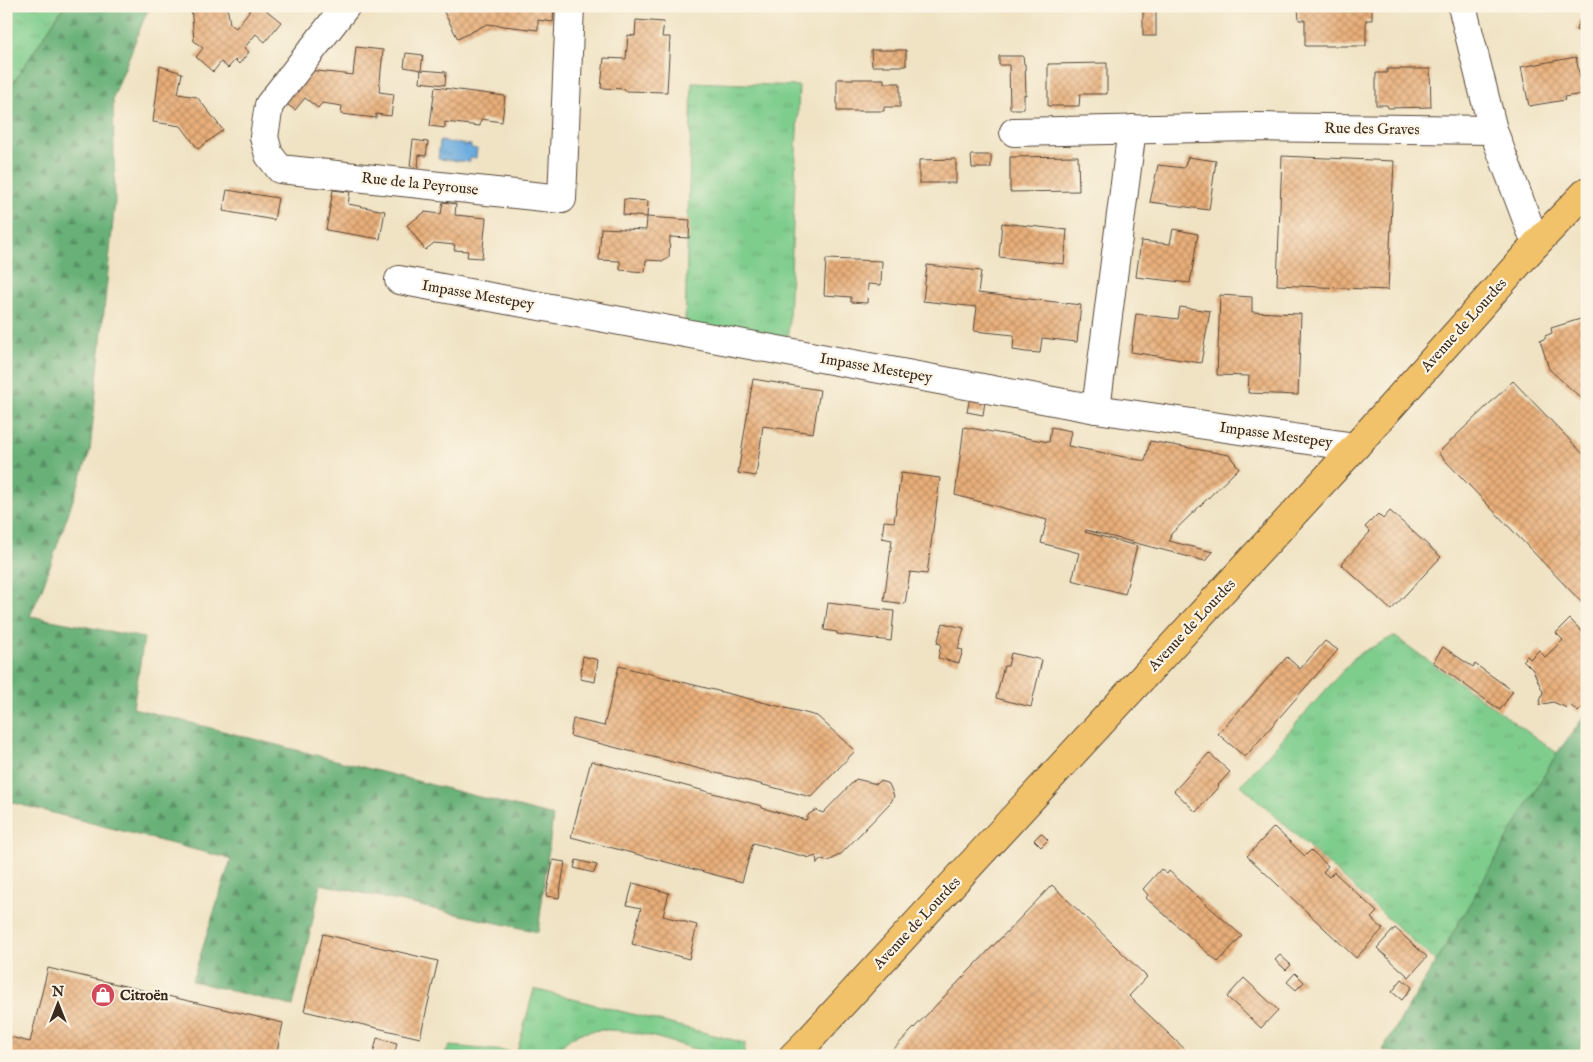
<svg xmlns="http://www.w3.org/2000/svg" width="1593" height="1062" viewBox="0 0 1593 1062" font-family="'IM FELL English',serif">
<style>
.grass{fill:url(#grass-tufts);stroke:#5d7c56}
.forest{fill:url(#forest-firs);stroke:#516d4b}
.water{fill:url(#water-ripples);stroke:#546b7e}
.building{fill:url(#building-cross-hatch)}
.lines{fill:none;stroke-linecap:round;stroke-linejoin:round}
.minor-casing{stroke:#564637;stroke-width:30}
.major-casing{stroke:#564637;stroke-width:30}
.minor{stroke:#fff;stroke-width:28}
.major{stroke:#f2c26a;stroke-width:28}
.labels{text-anchor:middle;dominant-baseline:central;stroke-width:4.5;stroke-linejoin:round;paint-order:stroke}
.street-label{font-size:15px;fill:#3b2a1e;stroke:#fcf5e5}
.poi-label{font-size:15px;font-weight:bold;fill:#3b2a1e;stroke:#fcf5e5;text-anchor:start}
</style>
<defs>
<pattern id="grass-tufts" width="24" height="20" patternUnits="userSpaceOnUse" patternTransform="scale(1.25)"><rect width="24" height="20" fill="#7fcd8d"/><path d="M3 7l-1-3M5 7V3M7 7l1-3M15 17l-1-3M17 17v-4M19 17l1-3" fill="none" stroke="#6fb079"/></pattern>
<pattern id="forest-firs" width="22" height="20" patternUnits="userSpaceOnUse" patternTransform="scale(1.25)"><rect width="22" height="20" fill="#67b078"/><path d="M5 1l3.5 6h-7zM16 11l3.5 6h-7z" fill="#568f62"/></pattern>
<pattern id="water-ripples" width="26" height="14" patternUnits="userSpaceOnUse" patternTransform="scale(1.25)"><rect width="26" height="14" fill="#6cacdf"/><path d="M2 4q2-2 4 0t4 0M15 11q2-2 4 0t4 0" fill="none" stroke="#5a8cb4"/></pattern>
<pattern id="building-cross-hatch" width="8" height="8" patternUnits="userSpaceOnUse" patternTransform="scale(1.25)"><rect width="8" height="8" fill="#e9af7a"/><path d="M0 0l8 8M0 8l8-8" fill="none" stroke="#be8f63"/></pattern>
</defs>
<rect width="100%" height="100%" fill="#fcf5e5"/>
<filter id="ink" filterUnits="userSpaceOnUse"><feTurbulence type="fractalNoise" baseFrequency=".02" numOctaves="2"/><feDisplacementMap in="SourceGraphic" scale="10" xChannelSelector="R" yChannelSelector="G"/><feConvolveMatrix kernelMatrix="1 2 1 2 8 2 1 2 1" color-interpolation-filters="sRGB"/></filter>
<filter id="wash" filterUnits="userSpaceOnUse"><feTurbulence type="fractalNoise" baseFrequency=".0096" numOctaves="4" result="noise"/><feDisplacementMap in="SourceGraphic" scale="20" xChannelSelector="R" yChannelSelector="G"/><feGaussianBlur stdDeviation="1.12" result="paint"/><feColorMatrix in="noise" values="0 0 0 0 0 0 0 0 0 0 0 0 0 0 0 0 0 1.4 0 .05"/><feComposite in="paint" operator="in"/></filter>
<g filter="url(#wash)">
<rect width="100%" height="100%" fill="#f0e3c4"/>
<!-- grass -->
<g class="grass">
<path d="M 6,6 L 64,6 L 6,94 Z"/>
<path d="M 692,82 L 799,86 L 788,340 L 685,324 Z"/>
<path d="M 1394,636 L 1557,753 L 1436,962 L 1241,785 L 1357,655 Z"/>
<path d="M 534,989 L 745,1043 L 744,1056 L 708,1056 L 708,1053 C 670,1042 615,1020 576,1035 C 567,1039 560,1048 554,1056 L 445,1054 L 450,1046 L 517,1052 Z"/>
</g>
<!-- forest -->
<g class="forest">
<path d="M 64,6 L 152,6 L 146,14 L 113,98 L 115,201 L 90,451 L 42,589 L 30,616 L 144,638 L 133,708 L 553,816 L 538,932 L 321,884 L 293,1006 L 192,981 L 231,859 L 6,801 L 6,94 Z"/>
<path d="M 1587,713 L 1587,1056 L 1405,1056 L 1382,1050 L 1436,962 L 1557,753 Z"/>
</g>
<!-- water -->
<path class="water" d="M 440,141 L 471,145 L 471,148 L 477,149 L 476,158 L 470,157 L 470,162 L 438,159 Z"/>
<g id="blocks">
<!-- building -->
<g class="building">
<path d="M 191,6 L 227,6 L 230,24 L 236,28 L 253,6 L 261,6 L 281,22 L 265,42 L 256,34 L 244,48 L 249,52 L 239,64 L 235,60 L 228,68 L 221,62 L 213,72 L 196,57 L 203,48 L 194,41 Z"/>
<path d="M 456,6 L 554,6 L 553,22 L 538,20 L 538,30 L 487,24 L 458,39 L 444,12 Z"/>
<path d="M 780,6 L 800,6 L 800,10 L 780,9 Z"/>
<rect x="1143" y="7" width="13" height="29"/>
<path d="M 1298,7 L 1372,7 L 1372,20 L 1366,20 L 1366,46 L 1305,46 L 1305,20 L 1299,20 Z"/>
<path d="M 636,20 L 664,22 L 662,37 L 670,37 L 667,92 L 625,91 L 625,89 L 601,88 L 604,58 L 626,59 L 628,35 L 635,36 Z"/>
<path d="M 1580,20 L 1587,22 L 1587,34 L 1576,30 Z"/>
<path d="M 356,47 L 383,50 L 379,92 L 394,94 L 391,116 L 376,114 L 376,118 L 341,114 L 342,106 L 322,103 L 318,108 L 305,98 L 295,110 L 284,102 L 308,70 L 353,75 Z"/>
<path d="M 871,50 L 906,50 L 906,66 L 872,66 Z"/>
<path d="M 406,53 L 423,55 L 421,70 L 446,72 L 445,85 L 420,82 L 421,70 L 404,67 Z"/>
<path d="M 999,56 L 1023,56 L 1024,64 L 1025,64 L 1026,95 L 1024,94 L 1024,109 L 1010,109 L 1009,65 L 999,65 Z"/>
<path d="M 1576,57 L 1583,94 L 1564,97 L 1565,100 L 1529,106 L 1521,67 Z"/>
<path d="M 1107,63 L 1107,94 L 1080,94 L 1079,106 L 1048,106 L 1048,64 Z"/>
<path d="M 160,66 L 182,73 L 178,94 L 197,97 L 223,130 L 198,149 L 181,126 L 153,122 Z"/>
<path d="M 1387,69 L 1430,69 L 1431,107 L 1388,108 L 1387,105 L 1376,105 L 1376,73 L 1387,73 Z"/>
<path d="M 837,79 L 884,79 L 884,83 L 900,83 L 900,107 L 884,107 L 884,111 L 837,111 Z"/>
<path d="M 435,87 L 505,96 L 502,122 L 481,119 L 480,126 L 445,122 L 445,128 L 430,126 Z"/>
<path d="M 413,140 L 428,142 L 426,156 L 419,155 L 418,168 L 410,166 Z"/>
<path d="M 971,155 L 991,155 L 991,168 L 972,168 Z"/>
<path d="M 1078,156 L 1079,191 L 1010,192 L 1010,157 Z"/>
<path d="M 1282,156 L 1394,161 L 1388,290 L 1277,285 Z"/>
<path d="M 1188,157 L 1216,161 L 1209,210 L 1150,202 L 1158,165 L 1184,168 Z"/>
<path d="M 956,159 L 956,183 L 919,183 L 919,160 Z"/>
<path d="M 227,190 L 278,198 L 274,220 L 223,211 Z"/>
<path d="M 333,190 L 350,192 L 348,204 L 385,211 L 380,239 L 326,230 Z"/>
<path d="M 624,199 L 648,201 L 647,217 L 623,215 Z"/>
<path d="M 443,202 L 456,204 L 455,215 L 486,218 L 482,258 L 467,257 L 468,251 L 454,250 L 455,245 L 434,243 L 425,250 L 407,225 L 425,212 L 441,214 Z"/>
<path d="M 647,217 L 690,220 L 689,238 L 670,237 L 669,257 L 664,261 L 646,260 L 645,272 L 620,270 L 620,261 L 599,260 L 601,228 L 646,230 Z"/>
<path d="M 1002,223 L 1067,230 L 1064,264 L 999,257 Z"/>
<path d="M 1173,229 L 1198,234 L 1190,283 L 1136,277 L 1141,241 L 1170,244 Z"/>
<path d="M 826,259 L 882,261 L 881,285 L 868,284 L 867,303 L 851,302 L 851,297 L 824,295 Z"/>
<path d="M 927,265 L 981,271 L 978,293 L 1081,305 L 1077,342 L 1042,338 L 1040,353 L 1026,352 L 1013,350 L 1014,335 L 974,331 L 977,307 L 923,301 Z"/>
<path d="M 1220,295 L 1252,297 L 1252,312 L 1301,314 L 1298,395 L 1248,393 L 1249,376 L 1217,375 Z"/>
<path d="M 1180,307 L 1210,311 L 1201,363 L 1131,352 L 1136,314 L 1178,319 Z"/>
<path d="M 1587,317 L 1587,396 L 1581,398 L 1549,369 L 1540,340 L 1545,339 L 1545,336 L 1552,333 L 1551,328 Z"/>
<path d="M 753,379 L 820,390 L 813,433 L 763,426 L 756,476 L 738,473 Z"/>
<path d="M 1513,381 L 1587,458 L 1587,608 L 1438,453 Z"/>
<path d="M 971,392 L 986,395 L 983,415 L 967,412 Z"/>
<path d="M 964,427 L 1049,442 L 1051,427 L 1071,431 L 1068,446 L 1145,461 L 1150,441 L 1229,455 L 1239,468 L 1171,534 L 1169,541 L 1213,552 L 1205,561 L 1086,530 L 1085,532 L 1137,546 L 1125,594 L 1072,580 L 1079,553 L 1041,543 L 1047,520 L 955,495 Z"/>
<path d="M 901,473 L 940,478 L 927,574 L 910,572 L 905,604 L 884,601 L 892,540 L 882,538 L 884,521 L 894,522 Z"/>
<path d="M 1390,511 L 1441,557 L 1391,610 L 1341,564 L 1370,532 L 1365,527 L 1378,514 L 1383,519 Z"/>
<path d="M 828,603 L 894,611 L 891,641 L 837,634 L 837,632 L 824,630 Z"/>
<path d="M 1570,619 L 1587,637 L 1587,702 L 1578,712 L 1570,705 L 1567,708 L 1553,702 L 1539,705 L 1543,692 L 1533,670 L 1523,660 L 1527,656 L 1530,659 L 1539,650 L 1545,657 L 1563,640 L 1556,633 Z"/>
<path d="M 943,623 L 964,628 L 958,649 L 963,650 L 959,663 L 938,658 L 941,644 L 937,643 Z"/>
<path d="M 1325,641 L 1338,650 L 1245,757 L 1218,734 L 1287,657 L 1300,669 Z"/>
<path d="M 1443,647 L 1473,667 L 1475,664 L 1513,691 L 1500,710 L 1433,662 Z"/>
<path d="M 1011,653 L 1042,660 L 1031,707 L 996,698 L 1004,666 L 1008,666 Z"/>
<path d="M 583,656 L 598,660 L 595,682 L 580,679 Z"/>
<path d="M 619,666 L 817,716 L 855,751 L 811,797 L 570,736 L 573,719 L 604,726 Z"/>
<path d="M 1209,753 L 1230,772 L 1218,785 L 1219,786 L 1196,812 L 1174,791 Z"/>
<path d="M 591,761 L 762,806 L 762,808 L 806,820 L 809,814 L 816,810 L 823,813 L 856,779 L 877,784 L 880,781 L 889,784 L 894,796 L 891,802 L 841,854 L 829,861 L 820,860 L 817,864 L 816,856 L 810,858 L 753,843 L 742,882 L 571,837 Z"/>
<path d="M 1274,827 L 1305,856 L 1311,850 L 1328,866 L 1323,872 L 1329,877 L 1334,872 L 1377,912 L 1371,918 L 1383,929 L 1356,958 L 1247,856 Z"/>
<path d="M 1041,833 L 1048,840 L 1041,847 L 1034,840 Z"/>
<path d="M 553,860 L 565,862 L 559,898 L 546,896 Z"/>
<path d="M 576,860 L 597,865 L 594,873 L 574,868 Z"/>
<path d="M 1161,869 L 1167,874 L 1169,871 L 1242,936 L 1218,962 L 1146,898 L 1148,895 L 1143,889 Z"/>
<path d="M 633,883 L 669,893 L 663,916 L 697,925 L 689,959 L 632,944 L 641,908 L 627,905 Z"/>
<path d="M 1052,885 L 1147,977 L 1129,996 L 1192,1056 L 887,1056 Z"/>
<path d="M 1395,928 L 1427,957 L 1409,977 L 1377,948 Z"/>
<path d="M 323,934 L 438,961 L 420,1038 L 304,1011 Z"/>
<path d="M 1280,955 L 1291,965 L 1286,970 L 1275,960 Z"/>
<path d="M 48,968 L 283,1023 L 276,1056 L 6,1056 L 6,1036 L 30,1042 Z"/>
<path d="M 1295,973 L 1304,982 L 1296,990 L 1287,982 Z"/>
<path d="M 1244,978 L 1278,1010 L 1261,1028 L 1227,997 Z"/>
<path d="M 1402,979 L 1412,987 L 1402,1000 L 1392,992 Z"/>
<path d="M 377,1038 L 397,1043 L 394,1056 L 373,1055 Z"/>
</g>
</g>
</g>
<g filter="url(#ink)">
<use href="#blocks" fill-opacity="0" stroke="#564637" stroke-width="1"/>
<g class="lines">
<!-- minor casing -->
<g class="minor-casing">
<g id="minor">
<path d="M 346,6 L 269,105 L 264,137 L 269,155 L 280,169 L 562,199 L 570,6"/>
<path d="M 1462,6 L 1493,130 L 1536,244"/>
<path d="M 1014,132 L 1251,127 L 1493,130"/>
<path d="M 399,280 L 1096,409 L 1355,447"/>
<path d="M 1096,409 L 1132,129"/>
</g>
</g>
<!-- major casing -->
<g class="major-casing">
<path id="major" d="M 793,1056 L 810,1039 L 1355,447 L 1536,244 L 1587,191"/>
</g>
<!-- minor -->
<use href="#minor" class="minor"/>
<!-- major -->
<use href="#major" class="major"/>
</g>
</g>
<!-- icons -->
<defs>
<g id="shop-disc" transform="scale(1.25)"><circle r="9.5" fill="#d1495b" stroke="#fcf5e5"/><path d="M-5-2.5h2.3a2.7 3.5 0 0 1 5.4 0H5L5.5 6h-11ZM-1.5-2.5h3a1.5 2.3 0 0 0-3 0Z" fill="#fff"/></g>
</defs>
<g fill-rule="evenodd">
<use href="#shop-disc" x="103" y="995"/>
</g>
<g class="labels">
<!-- street labels -->
<g class="street-label">
<text transform="translate(1372 129) rotate(1)">Rue des Graves</text>
<text transform="translate(420 184) rotate(6)">Rue de la Peyrouse</text>
<text transform="translate(478 295) rotate(10)">Impasse Mestepey</text>
<text transform="translate(1464 325) rotate(-48)">Avenue de Lourdes</text>
<text transform="translate(876 368) rotate(10)">Impasse Mestepey</text>
<text transform="translate(1276 435) rotate(8)">Impasse Mestepey</text>
<text transform="translate(1192 625) rotate(-47)">Avenue de Lourdes</text>
<text transform="translate(917 923) rotate(-47)">Avenue de Lourdes</text>
</g>
<!-- poi labels -->
<g class="poi-label">
<text x="120" y="995">Citroën</text>
</g>
</g>
<!-- margin -->
<rect width="1593" height="1062" fill="none" stroke="#fcf5e5" stroke-width="25"/>
<!-- north arrow -->
<g transform="translate(58 1004)" stroke="#fcf5e5" stroke-width="4" paint-order="stroke">
<path d="M0-4L9 19L0 12L-9 19Z" fill="#3b2a1e"/>
<text y="-8" font-size="14" font-weight="bold" text-anchor="middle" fill="#3b2a1e">N</text>
</g>
</svg>
